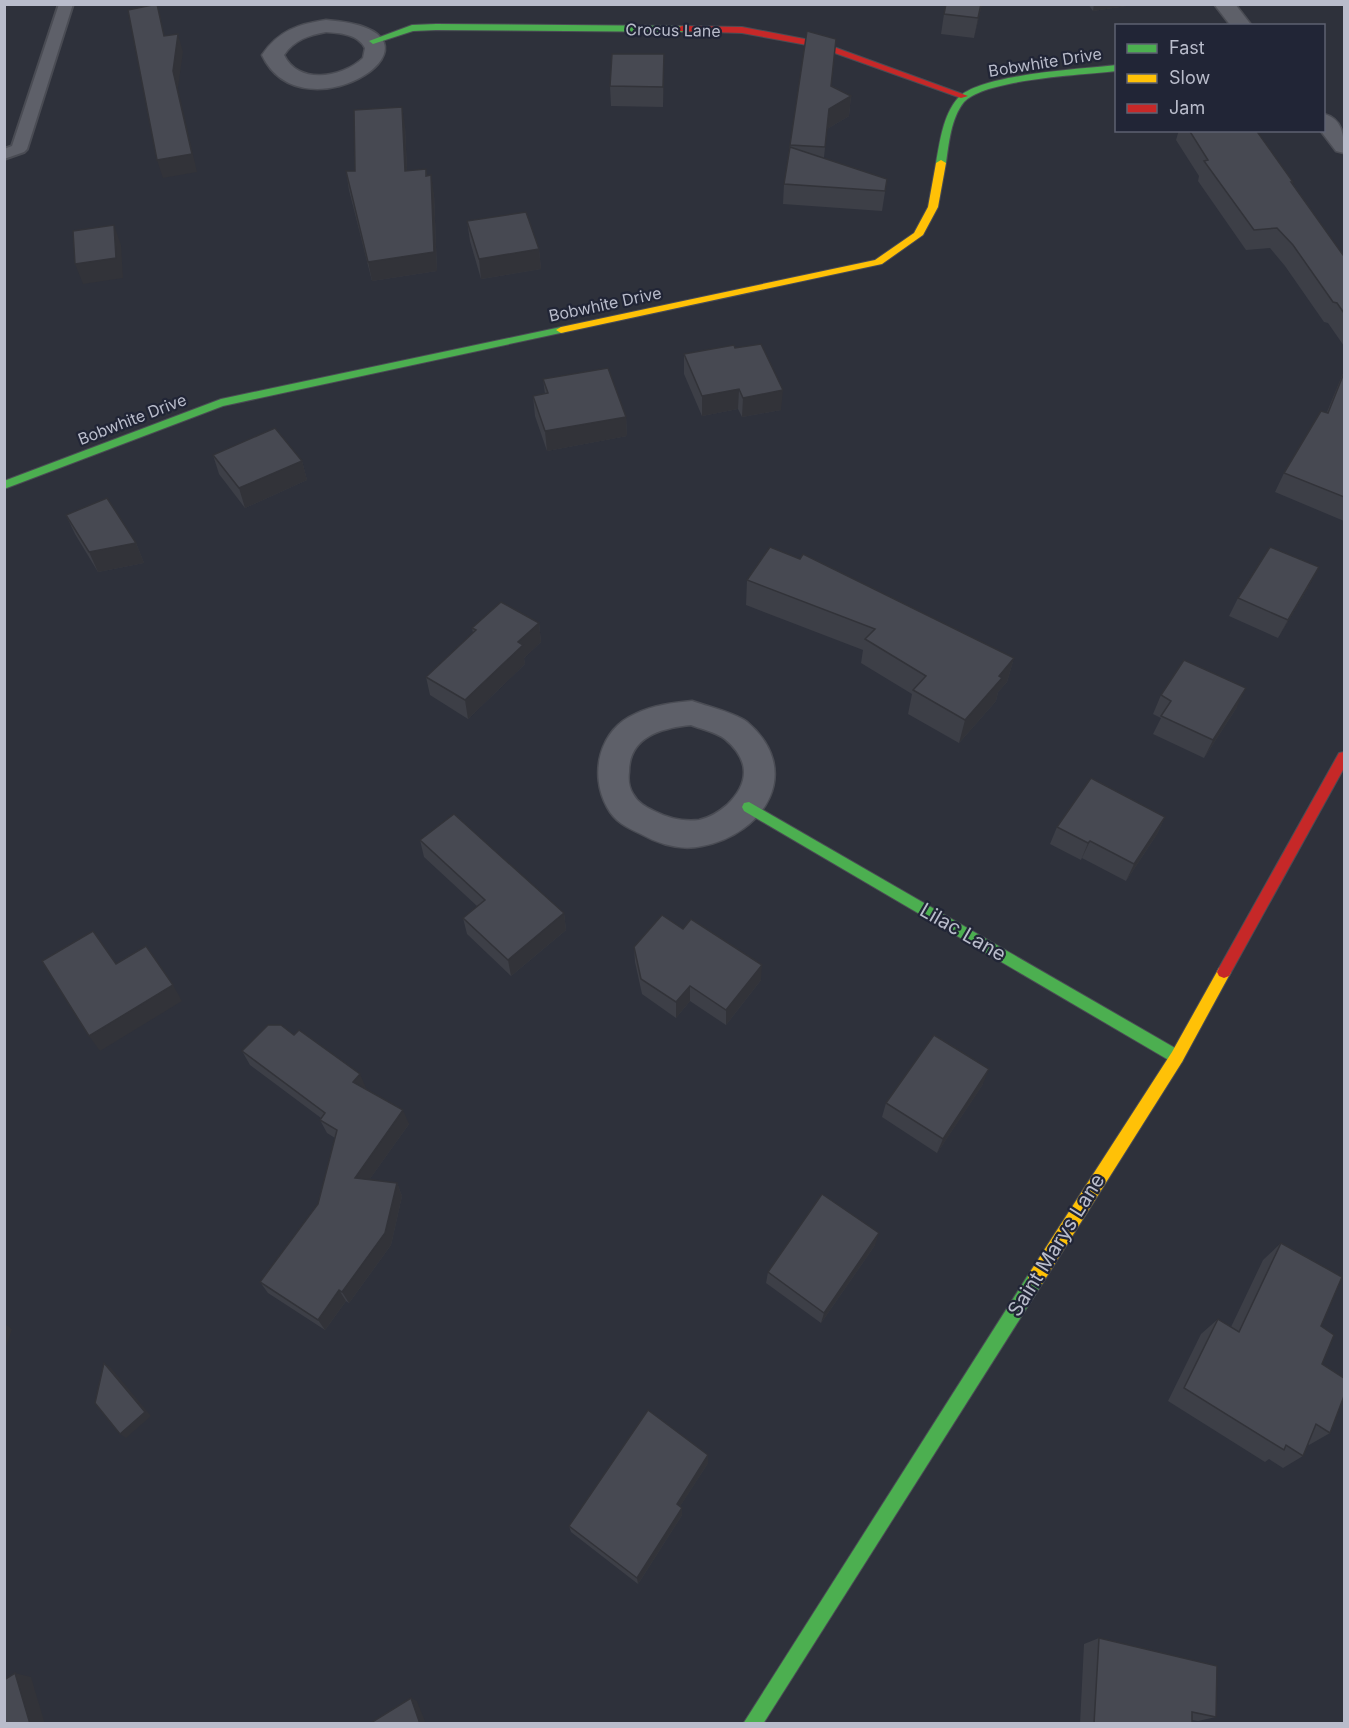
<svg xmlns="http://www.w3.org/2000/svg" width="1349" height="1728" viewBox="0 0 1349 1728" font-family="Inter,sans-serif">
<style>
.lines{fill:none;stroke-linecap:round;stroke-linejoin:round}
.lane-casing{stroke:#4a4c54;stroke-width:4}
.street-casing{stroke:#4a4c54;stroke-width:3}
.fast-casing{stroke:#4a4c54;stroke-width:2}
.slow-casing{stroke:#4a4c54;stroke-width:2}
.jam-casing{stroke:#4a4c54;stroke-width:2}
.lane{fill:#5e6069;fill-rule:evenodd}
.street{fill:#5e6069;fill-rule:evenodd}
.fast{fill:#4caf50;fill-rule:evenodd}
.slow{fill:#ffc107;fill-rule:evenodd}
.jam{fill:#c62828;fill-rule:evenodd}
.wall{fill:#3d3f47}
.shaded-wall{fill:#323339}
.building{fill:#474952;stroke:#323339;stroke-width:1.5}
.labels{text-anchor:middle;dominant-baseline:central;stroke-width:4.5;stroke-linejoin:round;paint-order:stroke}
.far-street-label{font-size:16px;fill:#b9bccb;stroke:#212536}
.street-label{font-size:20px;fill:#b9bccb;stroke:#212536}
</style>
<rect width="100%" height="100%" fill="#2e313b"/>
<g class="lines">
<!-- lane casing -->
<g class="lane-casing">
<path id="lane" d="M 59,4 L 73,4 L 27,149 L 24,152 L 4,159 L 4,149 L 12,146 Z"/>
</g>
<!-- street casing -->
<g class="street-casing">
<g id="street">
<path d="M 1214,4 L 1235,4 L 1252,26 L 1231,26 Z"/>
<path d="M 326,20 C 473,31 304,144 262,55 C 278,31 298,24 326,20 ZM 326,32 C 340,33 358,34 365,48 L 363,58 C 342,78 298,85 284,55 C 294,40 309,35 326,32 Z"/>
<path d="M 1324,114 C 1343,119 1344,136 1344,153 L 1336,151 L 1320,130 L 1324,130 Z"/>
<path d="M 692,701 C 706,706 736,713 747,722 C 804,770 765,834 702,846 C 681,851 659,844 641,834 C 626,827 615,822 607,807 C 589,774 599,730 635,714 C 653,705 672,703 692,701 ZM 691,725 C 701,729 716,732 725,739 C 750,760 750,783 727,805 C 719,812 709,818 699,820 C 683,822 668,818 654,811 C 646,807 638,803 633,794 C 629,788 628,779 629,772 C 629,736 662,728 691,725 Z"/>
</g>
</g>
<!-- fast casing -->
<g class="fast-casing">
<g id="fast">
<path d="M 436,24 L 682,26 L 686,29 L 682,32 L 436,30 L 413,31 L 373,44 L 369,41 L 412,25 Z"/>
<path d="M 1116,65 L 1116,71 C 1083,75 985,79 964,102 C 951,118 949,143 946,163 L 941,166 L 936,163 C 940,141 943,115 958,98 C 980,74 1082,69 1116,65 Z"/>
<path d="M 561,327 L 565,328 L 565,332 L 223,406 L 4,489 L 4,481 L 221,399 Z"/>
<path d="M 749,802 L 1182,1052 L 1184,1057 L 1182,1062 L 1177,1064 L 1172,1062 L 744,811 L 742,807 L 744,803 Z"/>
<path d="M 1036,1270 L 1042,1272 L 1044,1278 L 1042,1284 L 763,1724 L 743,1724 L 1030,1272 Z"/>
</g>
</g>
<!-- slow casing -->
<g class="slow-casing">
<g id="slow">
<path d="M 941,160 L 946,163 L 938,207 L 923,235 L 882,264 L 561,333 L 556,330 L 561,327 L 875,260 L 914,233 L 928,207 L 936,163 Z"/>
<path d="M 1224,966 L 1229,968 L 1231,972 L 1182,1062 L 1042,1284 L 1036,1286 L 1030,1284 L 1028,1278 L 1030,1272 L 1172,1052 L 1219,968 Z"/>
</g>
</g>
<!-- jam casing -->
<g class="jam-casing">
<g id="jam">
<path d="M 682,26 L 742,27 L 820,42 L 968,96 L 961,98 L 818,47 L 742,33 L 679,31 L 679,27 Z"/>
<path d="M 1344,752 L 1344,768 L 1229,976 L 1224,978 L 1219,976 L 1217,972 L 1219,968 L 1339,753 Z"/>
</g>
</g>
<!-- lane -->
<use href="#lane" class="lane"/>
<!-- street -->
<use href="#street" class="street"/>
<!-- fast -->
<use href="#fast" class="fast"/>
<!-- slow -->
<use href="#slow" class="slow"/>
<!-- jam -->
<use href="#jam" class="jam"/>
</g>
<!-- wall -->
<g class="wall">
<path d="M 982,4 L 974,38 L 941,34 L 944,14 Z"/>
<path d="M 1088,4 L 1140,4 L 1093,11 Z"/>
<path d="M 807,31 L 832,86 L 851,96 L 849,116 L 827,129 L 824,158 L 887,179 L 882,211 L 783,204 L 784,184 Z"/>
<path d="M 664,74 L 663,107 L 611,106 L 610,86 Z"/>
<path d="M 405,126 L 407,171 L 426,169 L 427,176 L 434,194 L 437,271 L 372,281 L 349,190 L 346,171 L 355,171 Z"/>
<path d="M 1179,130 L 1256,130 L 1293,182 L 1293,184 L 1343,255 L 1344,255 L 1344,346 L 1328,323 L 1324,322 L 1285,266 L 1270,248 L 1246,250 L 1198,181 L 1199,176 L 1176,140 Z"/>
<path d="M 467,221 L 539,249 L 541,269 L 481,279 L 470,241 Z"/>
<path d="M 684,354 L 781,410 L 742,417 L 738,409 L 702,416 L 684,374 Z"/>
<path d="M 1344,371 L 1344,521 L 1275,492 L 1284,473 L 1327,412 Z"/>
<path d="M 543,379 L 626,417 L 627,436 L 547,451 L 535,416 L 533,396 L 545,394 Z"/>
<path d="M 213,455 L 302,461 L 307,480 L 245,508 L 219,474 Z"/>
<path d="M 66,515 L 136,543 L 144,563 L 98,572 L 75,534 Z"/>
<path d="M 747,580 L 1014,658 L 1007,682 L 998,692 L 996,701 L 959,743 L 908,714 L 912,694 L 861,663 L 863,650 L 746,605 Z"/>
<path d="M 1309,586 L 1278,638 L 1229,616 L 1238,598 Z"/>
<path d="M 539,623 L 541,642 L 524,658 L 525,664 L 468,719 L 430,695 L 426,677 L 473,633 L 472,628 Z"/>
<path d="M 1161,695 L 1237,707 L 1204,758 L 1153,734 L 1161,718 L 1153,714 Z"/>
<path d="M 1165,817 L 1157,834 L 1126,881 L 1082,858 L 1081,860 L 1050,844 L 1057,827 Z"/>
<path d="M 420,840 L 564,913 L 566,930 L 511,976 L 467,934 L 463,918 L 477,906 L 424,857 Z"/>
<path d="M 634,947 L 761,980 L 726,1025 L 690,1001 L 676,1018 L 642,994 L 635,962 Z"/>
<path d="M 242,1051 L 366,1088 L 366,1089 L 409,1124 L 369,1180 L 397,1183 L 402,1196 L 391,1245 L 349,1303 L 346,1301 L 325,1330 L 268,1293 L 260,1282 L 318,1204 L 335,1138 L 327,1133 L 320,1120 L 321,1118 L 250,1065 Z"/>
<path d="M 983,1084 L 937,1153 L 882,1117 L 886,1103 Z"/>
<path d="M 1281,1243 L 1321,1326 L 1322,1364 L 1330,1433 L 1309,1445 L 1308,1444 L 1303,1456 L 1283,1468 L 1269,1459 L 1265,1462 L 1168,1401 L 1201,1334 L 1218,1319 L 1231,1327 L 1263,1260 Z"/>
<path d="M 875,1245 L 821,1323 L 766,1283 L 768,1272 Z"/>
<path d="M 708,1463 L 680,1506 L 682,1508 L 682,1515 L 638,1584 L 571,1532 L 569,1526 Z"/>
<path d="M 1099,1638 L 1216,1717 L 1198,1721 L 1192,1720 L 1192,1724 L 1080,1724 L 1084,1644 Z"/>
</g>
<!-- shaded-wall -->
<g class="shaded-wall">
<path d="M 981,4 L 982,4 L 974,38 L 978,18 Z"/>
<path d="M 1094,4 L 1140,4 L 1093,11 Z"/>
<path d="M 178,34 L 183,52 L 178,88 L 197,172 L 163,178 L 157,160 L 173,71 Z"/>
<path d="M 664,54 L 664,74 L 663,107 L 663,87 Z"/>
<path d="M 851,96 L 849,116 L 827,129 L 823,168 L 829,109 Z"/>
<path d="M 402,107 L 405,126 L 408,190 L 405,171 Z"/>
<path d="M 431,175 L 434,194 L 437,271 L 372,281 L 368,262 Z"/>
<path d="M 114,225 L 121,245 L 123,278 L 83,284 L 75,264 Z"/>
<path d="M 539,249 L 541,269 L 481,279 L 479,259 Z"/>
<path d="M 739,389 L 738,409 L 702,416 L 702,396 Z"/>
<path d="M 783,390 L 781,410 L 742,417 L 743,398 Z"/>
<path d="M 626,417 L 627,436 L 547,451 L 545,431 Z"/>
<path d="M 302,461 L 307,480 L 245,508 L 239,488 Z"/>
<path d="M 136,543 L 144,563 L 98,572 L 89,552 Z"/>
<path d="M 1319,567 L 1309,586 L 1278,638 L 1288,620 Z"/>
<path d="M 539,623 L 541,642 L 524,658 L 525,664 L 468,719 L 465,700 L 518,642 Z"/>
<path d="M 1014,658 L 1007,682 L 998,692 L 996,701 L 959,743 L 965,720 L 999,676 Z"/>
<path d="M 1246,688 L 1237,707 L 1204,758 L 1213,740 Z"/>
<path d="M 1165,817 L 1157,834 L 1126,881 L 1134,864 Z"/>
<path d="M 1090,841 L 1082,858 L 1081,860 L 1088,843 Z"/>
<path d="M 564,913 L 566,930 L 511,976 L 508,960 Z"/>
<path d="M 762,965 L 761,980 L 726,1025 L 726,1010 Z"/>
<path d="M 173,985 L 182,1001 L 100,1051 L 89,1036 Z"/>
<path d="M 690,986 L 690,1001 L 676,1018 L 676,1002 Z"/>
<path d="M 989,1069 L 983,1084 L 937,1153 L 943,1139 Z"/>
<path d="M 360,1074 L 366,1088 L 360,1096 L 353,1082 Z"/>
<path d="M 403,1110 L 409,1124 L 362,1190 L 355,1178 Z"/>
<path d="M 397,1183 L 402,1196 L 391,1245 L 349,1303 L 342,1292 Z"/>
<path d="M 879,1233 L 875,1245 L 821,1323 L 824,1313 Z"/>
<path d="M 339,1290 L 346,1301 L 325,1330 L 318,1320 Z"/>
<path d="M 4,1323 L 12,1329 L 4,1353 Z"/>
<path d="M 104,1363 L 111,1368 L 151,1416 L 126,1438 L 120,1434 Z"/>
<path d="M 708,1455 L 708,1463 L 677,1511 L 677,1504 Z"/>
<path d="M 682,1508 L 682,1515 L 638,1584 L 637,1578 Z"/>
<path d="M 15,1673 L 31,1677 L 45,1724 L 30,1724 Z"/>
<path d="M 411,1698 L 417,1701 L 426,1724 L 420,1724 Z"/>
</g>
<!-- building -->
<g class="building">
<path d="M 157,4 L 164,36 L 178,34 L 173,71 L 192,154 L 157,160 L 128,10 Z"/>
<path d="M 946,4 L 981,4 L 978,18 L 944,14 Z"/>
<path d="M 807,31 L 836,39 L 831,86 L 851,96 L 829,109 L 825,147 L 790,145 Z"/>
<path d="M 612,54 L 664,54 L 663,87 L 610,86 Z"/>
<path d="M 402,107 L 405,171 L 426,169 L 426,176 L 431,175 L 434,252 L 368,262 L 346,171 L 355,171 L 354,110 Z"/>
<path d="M 1189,130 L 1256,130 L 1293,182 L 1291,182 L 1343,255 L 1344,255 L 1344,313 L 1337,303 L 1333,302 L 1293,245 L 1277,228 L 1254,230 L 1204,161 L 1208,160 Z"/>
<path d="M 790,147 L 887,179 L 885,191 L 784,184 Z"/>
<path d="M 526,212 L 539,249 L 479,259 L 467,221 Z"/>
<path d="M 114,225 L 116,258 L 75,264 L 73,231 Z"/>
<path d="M 761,344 L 783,390 L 743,398 L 739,389 L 702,396 L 684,354 L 734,345 L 735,348 Z"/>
<path d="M 608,368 L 626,417 L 545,431 L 533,396 L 548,393 L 543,379 Z"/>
<path d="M 1344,373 L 1344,497 L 1284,473 L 1321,411 L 1328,413 Z"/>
<path d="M 275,428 L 302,461 L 239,488 L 213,455 Z"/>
<path d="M 107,498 L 136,543 L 89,552 L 66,515 Z"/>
<path d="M 770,547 L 800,559 L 803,554 L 1014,658 L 999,676 L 1002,678 L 965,720 L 913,690 L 926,676 L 865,639 L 875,629 L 747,580 Z"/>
<path d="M 1270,547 L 1319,567 L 1288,620 L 1238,598 Z"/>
<path d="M 501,602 L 539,623 L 518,642 L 523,645 L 465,700 L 426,677 L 476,630 L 472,628 Z"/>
<path d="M 1184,660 L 1246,688 L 1213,740 L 1161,716 L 1171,701 L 1161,695 Z"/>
<path d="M 1091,778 L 1165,817 L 1134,864 L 1090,841 L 1088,843 L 1057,827 Z"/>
<path d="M 454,814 L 564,913 L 508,960 L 463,918 L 485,900 L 420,840 Z"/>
<path d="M 662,915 L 683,929 L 691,919 L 762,965 L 726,1010 L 690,986 L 676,1002 L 641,979 L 634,947 Z"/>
<path d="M 93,931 L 116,964 L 146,946 L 173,985 L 89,1036 L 42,961 Z"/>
<path d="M 268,1025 L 281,1025 L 294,1035 L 299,1030 L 360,1074 L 353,1082 L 403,1110 L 355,1178 L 397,1183 L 385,1233 L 342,1292 L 339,1290 L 318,1320 L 260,1282 L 318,1204 L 337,1130 L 320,1120 L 325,1113 L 242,1051 Z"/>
<path d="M 934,1035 L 989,1069 L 943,1139 L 886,1103 Z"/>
<path d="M 822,1194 L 879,1233 L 824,1313 L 768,1272 Z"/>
<path d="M 1281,1243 L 1342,1277 L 1321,1326 L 1334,1335 L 1322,1364 L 1344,1378 L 1344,1396 L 1330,1433 L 1316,1424 L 1303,1456 L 1286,1445 L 1284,1450 L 1184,1388 L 1218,1319 L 1239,1332 Z"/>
<path d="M 104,1363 L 145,1412 L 120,1434 L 95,1403 Z"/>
<path d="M 648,1410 L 708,1455 L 677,1504 L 682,1508 L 637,1578 L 569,1526 Z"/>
<path d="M 1099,1638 L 1217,1666 L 1216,1717 L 1192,1712 L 1192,1724 L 1094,1724 Z"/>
<path d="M 15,1673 L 30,1724 L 4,1724 L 4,1680 Z"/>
<path d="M 411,1698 L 420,1724 L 369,1724 Z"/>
</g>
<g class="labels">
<!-- far-street labels -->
<g class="far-street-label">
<text transform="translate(673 30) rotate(1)">Crocus Lane</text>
<text transform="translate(1045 62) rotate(-9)">Bobwhite Drive</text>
<text transform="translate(605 304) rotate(-12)">Bobwhite Drive</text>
<text transform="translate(132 419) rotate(-21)">Bobwhite Drive</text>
</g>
<!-- street labels -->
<g class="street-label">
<text transform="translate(963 932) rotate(30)">Lilac Lane</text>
<text transform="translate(1056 1245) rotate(-58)">Saint Marys Lane</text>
</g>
</g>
<!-- border -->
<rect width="1349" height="1728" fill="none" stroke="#b9bccb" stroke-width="12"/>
<!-- legend -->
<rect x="1115" y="24" width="210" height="108" fill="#212536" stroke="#5e6172" stroke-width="1.5"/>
<rect x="1127" y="44" width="30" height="9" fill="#4caf50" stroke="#5e6172" stroke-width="1.5"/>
<text x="1169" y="54" font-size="18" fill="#b9bccb">Fast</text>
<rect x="1127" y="74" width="30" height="9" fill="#ffc107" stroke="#5e6172" stroke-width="1.5"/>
<text x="1169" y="84" font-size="18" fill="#b9bccb">Slow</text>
<rect x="1127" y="104" width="30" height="9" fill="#c62828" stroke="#5e6172" stroke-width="1.5"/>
<text x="1169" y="114" font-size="18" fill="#b9bccb">Jam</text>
</svg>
